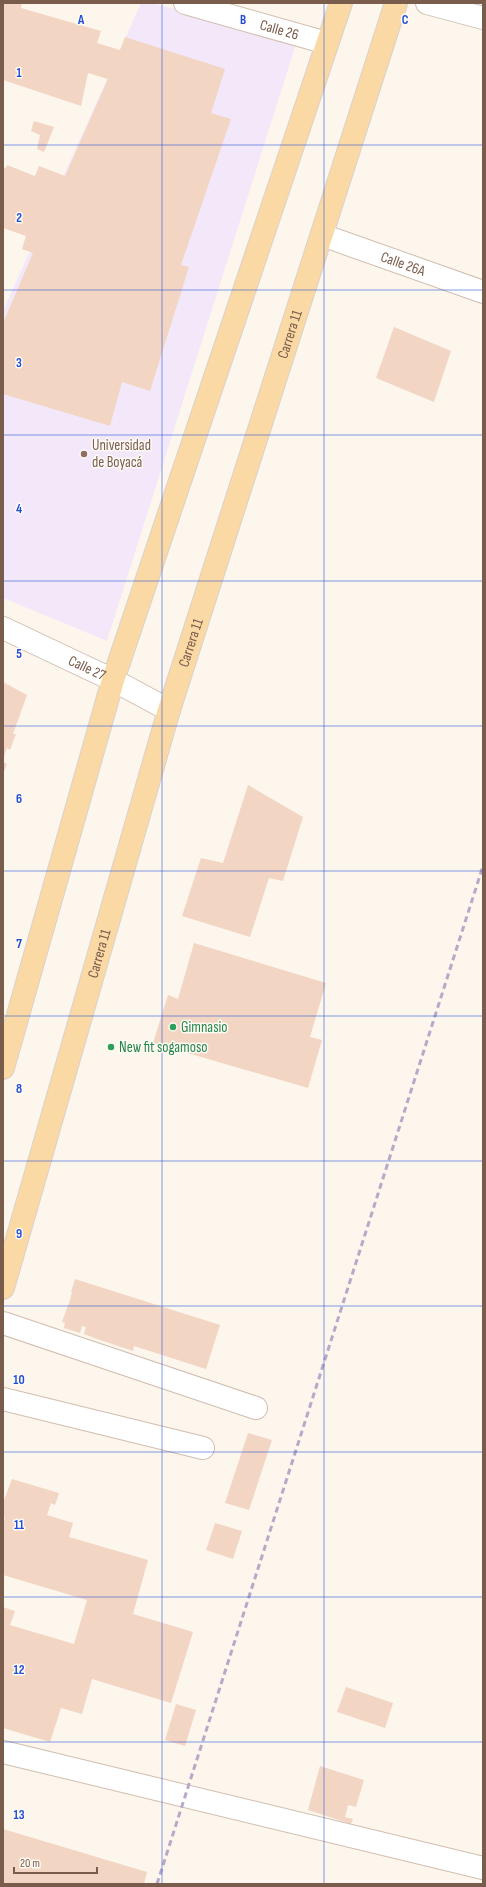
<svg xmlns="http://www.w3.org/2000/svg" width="486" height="1887" viewBox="0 0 486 1887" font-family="'Sofia Sans Condensed',sans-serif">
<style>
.education{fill:#f3e8fa}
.building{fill:#f3d5c3}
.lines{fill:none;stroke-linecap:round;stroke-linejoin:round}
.minor-casing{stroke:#d1beb0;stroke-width:24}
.major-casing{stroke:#dad1cd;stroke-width:24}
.minor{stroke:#fff;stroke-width:22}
.major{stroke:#fbd9a5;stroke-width:22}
.rail{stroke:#b9a8c9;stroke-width:3;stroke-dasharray:6 4;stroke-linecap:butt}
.grid{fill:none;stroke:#1d4ed8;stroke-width:1;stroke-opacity:0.55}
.education-dot{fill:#8d6e63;stroke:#fffaf3;stroke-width:1.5}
.leisure-dot{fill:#2e9e5b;stroke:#fffaf3;stroke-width:1.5}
.labels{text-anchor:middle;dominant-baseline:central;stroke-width:3;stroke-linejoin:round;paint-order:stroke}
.street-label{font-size:15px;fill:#7a5c4d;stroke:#fffaf3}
.education-label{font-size:15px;fill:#785e54;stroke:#fffaf3;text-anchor:start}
.leisure-label{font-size:15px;fill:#27864d;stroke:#fffaf3;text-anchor:start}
.grid-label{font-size:13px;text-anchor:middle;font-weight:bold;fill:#1d4ed8;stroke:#fffaf3;stroke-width:3;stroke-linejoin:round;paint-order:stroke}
</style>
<rect width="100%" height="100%" fill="#fdf6ec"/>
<!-- education -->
<path class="education" d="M 141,3 L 152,3 L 297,41 L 107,641 L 3,598 L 3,311 Z"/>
<!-- building -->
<g class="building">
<path d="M 3,3 L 22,3 L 21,8 L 101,31 L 97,43 L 120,50 L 125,37 L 225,69 L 211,113 L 231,119 L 181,265 L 189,267 L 150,391 L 122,382 L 110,426 L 3,394 L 3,323 L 33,253 L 22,249 L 26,236 L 3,228 L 3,167 L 6,168 L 7,165 L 35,176 L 39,166 L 65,176 L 108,79 L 88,73 L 81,106 L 3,80 Z"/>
<path d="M 34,121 L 54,127 L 44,152 L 37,149 L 40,135 L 31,131 Z"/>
<path d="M 394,327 L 451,351 L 434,402 L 376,378 Z"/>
<path d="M 3,682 L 27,695 L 13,734 L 16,734 L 10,750 L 7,748 L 3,760 Z"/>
<path d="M 3,762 L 7,764 L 3,774 Z"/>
<path d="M 248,785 L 303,817 L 283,881 L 269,878 L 250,937 L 182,916 L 201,858 L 223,863 Z"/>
<path d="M 194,943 L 326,983 L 310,1037 L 322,1040 L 308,1088 L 153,1043 L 168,995 L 178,999 Z"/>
<path d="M 75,1279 L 220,1325 L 206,1369 L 134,1346 L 133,1351 L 97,1339 L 84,1334 L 86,1327 L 82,1326 L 80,1333 L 64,1328 L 65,1323 L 62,1322 L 70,1300 L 72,1292 L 71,1292 Z"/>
<path d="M 248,1433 L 272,1440 L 249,1510 L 225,1503 Z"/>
<path d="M 12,1479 L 59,1493 L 55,1505 L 51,1503 L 47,1515 L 73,1523 L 69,1537 L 148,1560 L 133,1614 L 193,1632 L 171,1703 L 92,1679 L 82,1714 L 61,1708 L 50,1742 L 3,1728 L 3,1607 L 15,1611 L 10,1625 L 74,1644 L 87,1600 L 3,1575 L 3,1525 L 5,1517 L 3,1517 L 3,1503 Z"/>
<path d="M 215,1523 L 242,1531 L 233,1559 L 206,1550 Z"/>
<path d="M 346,1687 L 393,1703 L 385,1728 L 337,1712 Z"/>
<path d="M 176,1704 L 196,1710 L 185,1746 L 165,1740 Z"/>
<path d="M 320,1766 L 364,1780 L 356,1807 L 348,1805 L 345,1817 L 353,1819 L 351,1824 L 308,1810 Z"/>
<path d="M 3,1829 L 147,1872 L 144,1884 L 3,1884 Z"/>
</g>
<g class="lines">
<!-- minor casing -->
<g class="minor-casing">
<g id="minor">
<path id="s1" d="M 185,3 L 327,43"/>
<path d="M 427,3 L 483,18"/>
<path id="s2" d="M 322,235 L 483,292"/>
<path id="s3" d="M 3,628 L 113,680 L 169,710"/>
<path d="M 3,1323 L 256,1408"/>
<path d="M 3,1399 L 203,1448"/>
<path d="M 3,1752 L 483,1868"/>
</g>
</g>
<!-- major casing -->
<g class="major-casing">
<g id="major">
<path d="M 3,1068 L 113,680 L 341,3"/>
<path id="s4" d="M 3,1288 L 169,710 L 396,3"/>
</g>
</g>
<!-- minor -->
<use href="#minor" class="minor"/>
<!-- major -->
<use href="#major" class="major"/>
<!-- rail -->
<path class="rail" d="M 157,1884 L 483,866"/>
</g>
<!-- grid -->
<path class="grid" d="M 162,3 L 162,1884M 324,3 L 324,1884M 3,145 L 483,145M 3,290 L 483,290M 3,435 L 483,435M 3,581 L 483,581M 3,726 L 483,726M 3,871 L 483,871M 3,1016 L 483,1016M 3,1161 L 483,1161M 3,1306 L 483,1306M 3,1452 L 483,1452M 3,1597 L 483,1597M 3,1742 L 483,1742"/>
<!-- markers -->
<circle class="education-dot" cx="84" cy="454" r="4"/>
<g class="leisure-dot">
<circle cx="173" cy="1027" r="4"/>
<circle cx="111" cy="1047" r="4"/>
</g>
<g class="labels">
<!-- street labels -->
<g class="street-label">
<text stroke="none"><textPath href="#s1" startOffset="98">Calle 26</textPath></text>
<text stroke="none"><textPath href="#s2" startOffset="86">Calle 26A</textPath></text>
<text stroke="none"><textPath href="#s4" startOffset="996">Carrera 11</textPath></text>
<text stroke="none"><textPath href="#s4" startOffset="672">Carrera 11</textPath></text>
<text stroke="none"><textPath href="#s3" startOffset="93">Calle 27</textPath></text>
<text stroke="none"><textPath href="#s4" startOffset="348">Carrera 11</textPath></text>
</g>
<!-- education labels -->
<g class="education-label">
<text x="92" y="445">Universidad<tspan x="92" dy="17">de Boyacá</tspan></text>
</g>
<!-- leisure labels -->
<g class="leisure-label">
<text x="181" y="1027">Gimnasio</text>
<text x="119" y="1047">New fit sogamoso</text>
</g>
</g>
<g class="grid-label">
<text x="81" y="24">A</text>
<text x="243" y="24">B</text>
<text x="405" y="24">C</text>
<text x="19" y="77">1</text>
<text x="19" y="222">2</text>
<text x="19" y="367">3</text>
<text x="19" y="513">4</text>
<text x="19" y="658">5</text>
<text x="19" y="803">6</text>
<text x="19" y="948">7</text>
<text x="19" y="1093">8</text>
<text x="19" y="1238">9</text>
<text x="19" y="1384">10</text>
<text x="19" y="1529">11</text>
<text x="19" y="1674">12</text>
<text x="19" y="1819">13</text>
</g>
<!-- border -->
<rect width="486" height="1887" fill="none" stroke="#7a5c4d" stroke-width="8"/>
<!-- scale -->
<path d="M14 1867v6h83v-6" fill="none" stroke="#7a5c4d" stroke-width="2"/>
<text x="20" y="1867" font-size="12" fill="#7a5c4d" stroke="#fffaf3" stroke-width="3" paint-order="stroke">20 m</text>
</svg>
